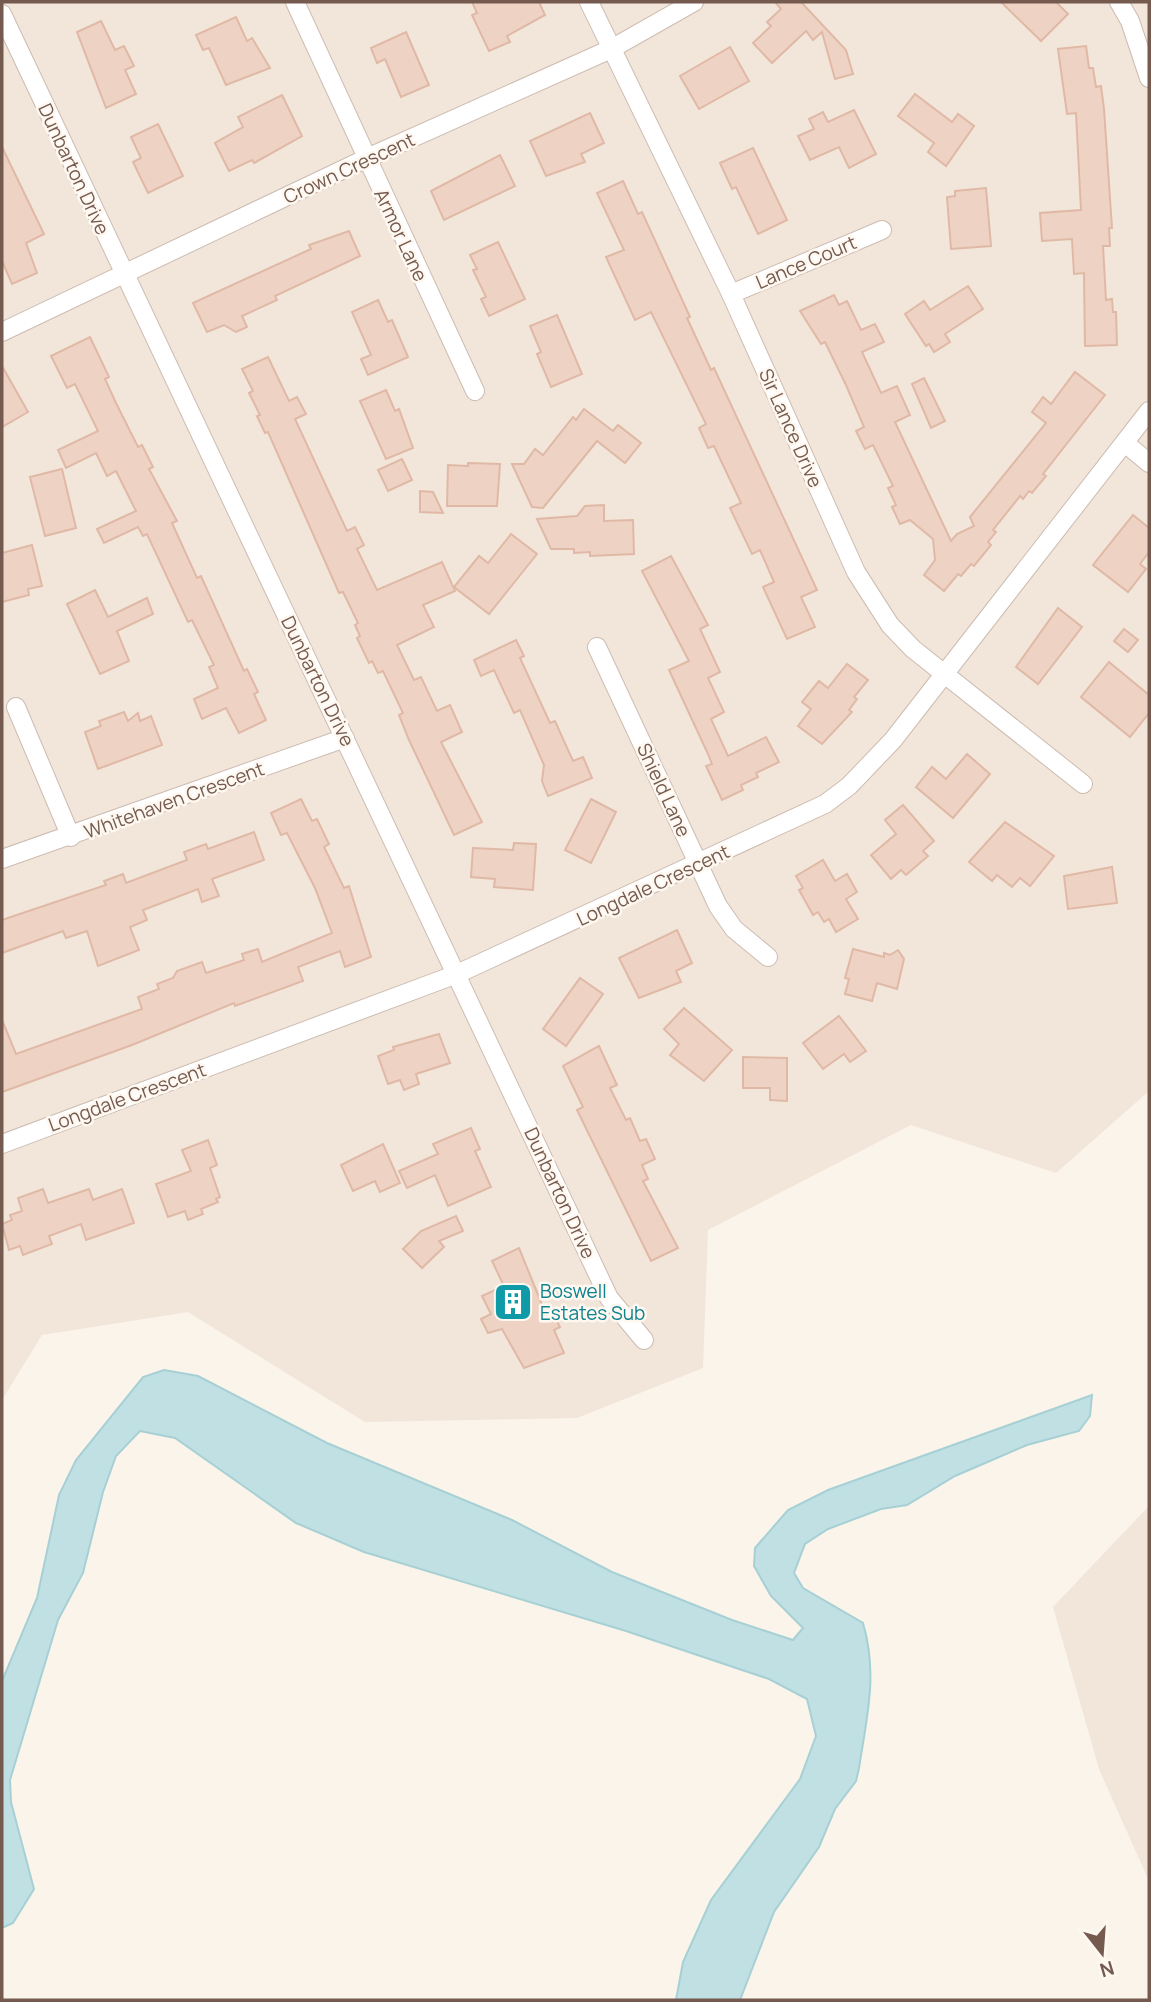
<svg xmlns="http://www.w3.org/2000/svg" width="1151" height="2002" viewBox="0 0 1151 2002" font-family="Manrope,sans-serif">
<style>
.residential{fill:#f2e5d9}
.water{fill:#c0e0e4;stroke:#a7d0d5;stroke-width:2}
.building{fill:#eed3c4;stroke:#e0b9a6;stroke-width:2}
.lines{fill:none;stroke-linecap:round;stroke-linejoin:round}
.street-casing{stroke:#cdbcb1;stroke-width:20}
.street{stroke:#fff;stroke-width:18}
.labels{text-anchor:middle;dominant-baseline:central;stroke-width:5;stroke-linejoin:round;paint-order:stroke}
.street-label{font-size:19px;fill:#745a4f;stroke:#fef8f1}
.culture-label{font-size:19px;fill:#0d838f;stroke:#fef8f1;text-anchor:start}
</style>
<rect width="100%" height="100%" fill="#fbf4ea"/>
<!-- residential -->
<g class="residential">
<path d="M 2,2 L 1149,2 L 1149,1091 L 1056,1173 L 911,1125 L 708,1230 L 703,1368 L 577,1418 L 365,1422 L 188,1312 L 42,1335 L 2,1400 Z"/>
<path d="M 1149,1506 L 1149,1881 L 1099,1769 L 1053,1607 Z"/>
</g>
<!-- water -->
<path class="water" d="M 164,1370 L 198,1376 L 327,1443 L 512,1520 L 612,1572 L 732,1620 L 793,1640 L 803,1628 L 771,1596 L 754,1566 L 755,1548 L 788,1510 L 828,1490 L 1092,1395 L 1090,1416 L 1079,1431 L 1027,1445 L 955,1476 L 907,1505 L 881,1509 L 828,1529 L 805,1544 L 794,1573 L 803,1588 L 863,1623 C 878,1674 867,1716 859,1768 L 856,1781 L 835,1809 L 819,1847 L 774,1912 L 740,2000 L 676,2000 L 683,1962 L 711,1900 L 800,1779 L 816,1736 L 807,1699 L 769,1679 L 626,1631 L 364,1552 L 296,1523 L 175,1438 L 140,1431 L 116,1456 L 103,1492 L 83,1573 L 58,1620 L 10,1780 L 11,1802 L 34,1889 L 13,1923 L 2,1928 L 2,1681 L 37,1598 L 59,1495 L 76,1460 L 143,1377 Z"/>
<!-- building -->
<g class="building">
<path d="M 472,2 L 539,2 L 545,15 L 507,36 L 510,42 L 489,51 L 472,15 L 477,13 Z"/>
<path d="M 775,2 L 801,2 L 846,50 L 853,74 L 835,79 L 822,32 L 813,40 L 806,31 L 772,63 L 753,43 L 771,26 L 767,22 L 781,9 Z"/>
<path d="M 1001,2 L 1056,2 L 1068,14 L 1041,41 Z"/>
<path d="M 236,17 L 247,41 L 252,38 L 270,68 L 226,85 L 209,48 L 203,50 L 196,35 Z"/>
<path d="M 101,21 L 115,50 L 124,46 L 134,66 L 125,70 L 136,94 L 106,108 L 77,32 Z"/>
<path d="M 406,32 L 429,85 L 401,97 L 385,59 L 377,63 L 371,48 Z"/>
<path d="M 1086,46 L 1089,68 L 1093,68 L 1096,87 L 1101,86 L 1104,109 L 1112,228 L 1109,228 L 1110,246 L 1103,246 L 1106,300 L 1112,299 L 1113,312 L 1116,312 L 1117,345 L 1085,346 L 1084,273 L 1074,274 L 1072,239 L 1042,241 L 1040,213 L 1081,210 L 1076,113 L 1067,114 L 1058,49 Z"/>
<path d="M 730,47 L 749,81 L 699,109 L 680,76 Z"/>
<path d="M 915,94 L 952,122 L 958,114 L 974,126 L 946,166 L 928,152 L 934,143 L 898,116 Z"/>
<path d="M 282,95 L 302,136 L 254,163 L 252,160 L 229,171 L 215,143 L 243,127 L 238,117 Z"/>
<path d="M 854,110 L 876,154 L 849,168 L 839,147 L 810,160 L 798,136 L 814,129 L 809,119 L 823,112 L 828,122 Z"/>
<path d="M 590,113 L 604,143 L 581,154 L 585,162 L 546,176 L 530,141 Z"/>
<path d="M 158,124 L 183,176 L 148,193 L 133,162 L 141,158 L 131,137 Z"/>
<path d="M 2,147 L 44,234 L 26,243 L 37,273 L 12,284 L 2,261 Z"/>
<path d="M 753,148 L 787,220 L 758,234 L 736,187 L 732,189 L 720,163 Z"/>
<path d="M 500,155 L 515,186 L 444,220 L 431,191 Z"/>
<path d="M 623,181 L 638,214 L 642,212 L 690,317 L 687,318 L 711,370 L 714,368 L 817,590 L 801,597 L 815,627 L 787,639 L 763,587 L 774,582 L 760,550 L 752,554 L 730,508 L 741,503 L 714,446 L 708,448 L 699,428 L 706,424 L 651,312 L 635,320 L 606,257 L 624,250 L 597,193 Z"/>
<path d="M 986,188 L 991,246 L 951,249 L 947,197 L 955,196 L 955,191 Z"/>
<path d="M 349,231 L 360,256 L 275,296 L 277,300 L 242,316 L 247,327 L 236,332 L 224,325 L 207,332 L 193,303 L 311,249 L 309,245 Z"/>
<path d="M 498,242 L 525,299 L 489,316 L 481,299 L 486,297 L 473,270 L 477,269 L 470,255 Z"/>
<path d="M 968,286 L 983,309 L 945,334 L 950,342 L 934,352 L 929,344 L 926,346 L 905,314 L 924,301 L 930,310 Z"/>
<path d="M 834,295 L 839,305 L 847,301 L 861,330 L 875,324 L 884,342 L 862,352 L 881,393 L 897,386 L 910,415 L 895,422 L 951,541 L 957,534 L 974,526 L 970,517 L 1046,423 L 1032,412 L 1043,397 L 1051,404 L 1075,372 L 1105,395 L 1043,474 L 1046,476 L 1032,493 L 1029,491 L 1023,499 L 1020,496 L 993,530 L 996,532 L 988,542 L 991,545 L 974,566 L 971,564 L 961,576 L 958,574 L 944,591 L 924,575 L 935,560 L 933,539 L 910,520 L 900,524 L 892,507 L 896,505 L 888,488 L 893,486 L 873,445 L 865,449 L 856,431 L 864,427 L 846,385 L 825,342 L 821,344 L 800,311 Z"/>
<path d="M 378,300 L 388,322 L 392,320 L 408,357 L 368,375 L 361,359 L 371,355 L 352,312 Z"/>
<path d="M 557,315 L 582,374 L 551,387 L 537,354 L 541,352 L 530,326 Z"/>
<path d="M 90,337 L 109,377 L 105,379 L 116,403 L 138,447 L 142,445 L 153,467 L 149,469 L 177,521 L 172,523 L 197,578 L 201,576 L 244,671 L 247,669 L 258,692 L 254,694 L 266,720 L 239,733 L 226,708 L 202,719 L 194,699 L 218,688 L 209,667 L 214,665 L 192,620 L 188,622 L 147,534 L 143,536 L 138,527 L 104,543 L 97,529 L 136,511 L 116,471 L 107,476 L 96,453 L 66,468 L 58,450 L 98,431 L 75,384 L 67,388 L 51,356 Z"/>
<path d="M 268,357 L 289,401 L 297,397 L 306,414 L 295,419 L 347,531 L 355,527 L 364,545 L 357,549 L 377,590 L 442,562 L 455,591 L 423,605 L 434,627 L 397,645 L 414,680 L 421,677 L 437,711 L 450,705 L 462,732 L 441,742 L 482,822 L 454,835 L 409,740 L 399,715 L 403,713 L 383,671 L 378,673 L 372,661 L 369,663 L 357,638 L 360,636 L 355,625 L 358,623 L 343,592 L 339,593 L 268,432 L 265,433 L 257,416 L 260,415 L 249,393 L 253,391 L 242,369 Z"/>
<path d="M 2,366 L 28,412 L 2,427 Z"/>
<path d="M 924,378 L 945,421 L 931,428 L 912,384 Z"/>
<path d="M 386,390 L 395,411 L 399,409 L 413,448 L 386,459 L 360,401 Z"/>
<path d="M 584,409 L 613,431 L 618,425 L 641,443 L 625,463 L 597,441 L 543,508 L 532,507 L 512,464 L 524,464 L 535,449 L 543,455 L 573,417 L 576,420 Z"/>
<path d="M 402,459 L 412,480 L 388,491 L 378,470 Z"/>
<path d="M 468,463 L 500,464 L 497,506 L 447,506 L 448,465 L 468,466 Z"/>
<path d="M 62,469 L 76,528 L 45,536 L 30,477 Z"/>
<path d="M 420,491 L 433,492 L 443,513 L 420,512 Z"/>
<path d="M 604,505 L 604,521 L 633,520 L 634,554 L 590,556 L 590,552 L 574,553 L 574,549 L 551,549 L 537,519 L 577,516 L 585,506 Z"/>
<path d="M 1133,515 L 1149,528 L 1149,552 L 1140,564 L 1146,569 L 1128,592 L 1093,565 Z"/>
<path d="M 511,534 L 537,554 L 489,614 L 454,587 L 479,556 L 488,563 Z"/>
<path d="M 32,545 L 42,586 L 28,589 L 29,595 L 2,602 L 2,553 Z"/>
<path d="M 671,556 L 708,625 L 700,629 L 720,672 L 708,678 L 724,712 L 711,719 L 728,756 L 766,737 L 779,762 L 756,773 L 758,777 L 741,785 L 743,790 L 722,800 L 706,766 L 712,764 L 708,754 L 669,670 L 689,661 L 642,571 Z"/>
<path d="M 95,590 L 108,617 L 147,598 L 153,614 L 117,631 L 129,661 L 100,674 L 67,604 Z"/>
<path d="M 1058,608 L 1082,627 L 1038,684 L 1016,667 Z"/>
<path d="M 1124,629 L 1138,640 L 1128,652 L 1114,641 Z"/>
<path d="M 516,640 L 524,656 L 520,658 L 550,723 L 555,721 L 573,761 L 583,757 L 592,778 L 548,796 L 542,781 L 544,765 L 520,710 L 514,713 L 494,670 L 481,676 L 474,660 Z"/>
<path d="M 1109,662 L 1149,695 L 1149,713 L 1130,737 L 1081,697 Z"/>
<path d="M 847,664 L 868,680 L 854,697 L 857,699 L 849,710 L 852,712 L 822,744 L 798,726 L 811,709 L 802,702 L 819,681 L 828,688 Z"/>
<path d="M 124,712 L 128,721 L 138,713 L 140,721 L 151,716 L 162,745 L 98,769 L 85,732 L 101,726 L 99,721 Z"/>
<path d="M 967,754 L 990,774 L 953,818 L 916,787 L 932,767 L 946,779 Z"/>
<path d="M 301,799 L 312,821 L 317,819 L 329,844 L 324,847 L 344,888 L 349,886 L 371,957 L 345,967 L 340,951 L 298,967 L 303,981 L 235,1006 L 234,1003 L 132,1045 L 2,1092 L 2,1020 L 16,1054 L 142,1009 L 138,997 L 159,989 L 157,984 L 173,978 L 177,971 L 202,962 L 206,973 L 244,960 L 242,954 L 258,949 L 262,962 L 332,933 L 315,888 L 287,833 L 281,835 L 271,813 Z"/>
<path d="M 591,799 L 616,812 L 591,863 L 565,850 Z"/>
<path d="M 903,805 L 934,841 L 923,851 L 928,856 L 906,875 L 901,870 L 891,879 L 871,855 L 896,834 L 885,820 Z"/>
<path d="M 1005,822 L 1054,856 L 1030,886 L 1020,878 L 1012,887 L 997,875 L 992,881 L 969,862 Z"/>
<path d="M 254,832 L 264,860 L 212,879 L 219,896 L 202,902 L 198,889 L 143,910 L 147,920 L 130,927 L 139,950 L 98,966 L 87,931 L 66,938 L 63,931 L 2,953 L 2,920 L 106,885 L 104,881 L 123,874 L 126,883 L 187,860 L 184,852 L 206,844 L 208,849 Z"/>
<path d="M 514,843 L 536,844 L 533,890 L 494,887 L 495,879 L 471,877 L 473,848 L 513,850 Z"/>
<path d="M 823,860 L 835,881 L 847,874 L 857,892 L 846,899 L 858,919 L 836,932 L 829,919 L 824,922 L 818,912 L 813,915 L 799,890 L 803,888 L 796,876 Z"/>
<path d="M 1112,867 L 1117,903 L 1068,909 L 1064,876 Z"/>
<path d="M 677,930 L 692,963 L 676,971 L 681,982 L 639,998 L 619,958 Z"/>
<path d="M 853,949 L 884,957 L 884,953 L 890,955 L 898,950 L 904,959 L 897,989 L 877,983 L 872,1001 L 845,994 L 849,979 L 845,978 Z"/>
<path d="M 580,978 L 603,994 L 566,1046 L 543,1029 Z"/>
<path d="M 684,1008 L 732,1050 L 704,1081 L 670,1055 L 679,1044 L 664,1029 Z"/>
<path d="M 839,1016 L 866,1051 L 850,1062 L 844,1054 L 823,1069 L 803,1043 Z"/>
<path d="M 439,1034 L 450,1063 L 416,1074 L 419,1084 L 404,1090 L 400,1080 L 388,1084 L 378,1056 L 394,1050 L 393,1047 Z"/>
<path d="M 599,1046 L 617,1085 L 610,1088 L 626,1120 L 630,1118 L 640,1141 L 646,1139 L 655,1159 L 642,1165 L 648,1179 L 643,1181 L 678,1248 L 651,1261 L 577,1110 L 583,1107 L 563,1066 Z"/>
<path d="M 743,1057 L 787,1058 L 787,1101 L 770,1100 L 770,1088 L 743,1088 Z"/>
<path d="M 471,1128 L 480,1149 L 475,1151 L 491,1187 L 448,1206 L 435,1175 L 407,1188 L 399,1171 L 438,1154 L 433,1144 Z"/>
<path d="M 208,1140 L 217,1165 L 210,1168 L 220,1197 L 216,1199 L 218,1202 L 201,1209 L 203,1214 L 188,1220 L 185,1211 L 168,1217 L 156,1184 L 191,1171 L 182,1150 Z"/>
<path d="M 383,1144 L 400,1183 L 380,1192 L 375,1181 L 353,1191 L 341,1165 Z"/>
<path d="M 43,1189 L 48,1203 L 89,1189 L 93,1200 L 122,1189 L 134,1223 L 86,1240 L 81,1224 L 49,1236 L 52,1244 L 23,1255 L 20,1246 L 9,1250 L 2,1224 L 12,1220 L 10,1215 L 22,1211 L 18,1198 Z"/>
<path d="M 456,1216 L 463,1231 L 439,1241 L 444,1247 L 422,1268 L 403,1249 L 421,1231 Z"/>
<path d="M 519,1248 L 545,1312 L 551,1309 L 560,1327 L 554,1330 L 564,1353 L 524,1368 L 502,1329 L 488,1333 L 481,1319 L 491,1314 L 482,1296 L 504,1286 L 492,1261 Z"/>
</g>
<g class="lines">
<!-- street casing -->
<g class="street-casing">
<g id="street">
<path d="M 295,2 L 475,391"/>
<path d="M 589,2 L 731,294 L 856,572 L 890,625 L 913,649 L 1083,784"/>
<path d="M 1119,2 L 1130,21 L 1149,78"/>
<path d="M 2,14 L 609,1298 L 644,1340"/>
<path d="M 731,294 L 882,230"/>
<path d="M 2,332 L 365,159 L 611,49 L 694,2"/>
<path d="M 1125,443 L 1149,463"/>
<path d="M 597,647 L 718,906 L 734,929 L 768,957"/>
<path d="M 16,707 L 71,837"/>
<path d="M 2,859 L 345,738"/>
<path d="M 2,1144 L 457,974 L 825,804 L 849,786 L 893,740 L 1149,411"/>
</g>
</g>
<!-- street -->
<use href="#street" class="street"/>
</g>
<!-- icons -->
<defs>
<g id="building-square" transform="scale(2.0125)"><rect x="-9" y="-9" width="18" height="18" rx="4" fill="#0f9aa8" stroke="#fef8f1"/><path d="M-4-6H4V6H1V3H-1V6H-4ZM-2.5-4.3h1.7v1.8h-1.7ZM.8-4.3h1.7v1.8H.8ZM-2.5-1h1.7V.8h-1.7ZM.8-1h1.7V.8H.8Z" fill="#fff"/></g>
</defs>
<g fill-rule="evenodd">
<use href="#building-square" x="513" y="1302"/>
</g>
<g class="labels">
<!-- street labels -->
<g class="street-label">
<text transform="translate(349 168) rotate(-25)">Crown Crescent</text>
<text transform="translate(74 169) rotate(65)">Dunbarton Drive</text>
<text transform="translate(401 235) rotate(65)">Armor Lane</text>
<text transform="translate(806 262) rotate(-23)">Lance Court</text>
<text transform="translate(791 428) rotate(66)">Sir Lance Drive</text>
<text transform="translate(318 681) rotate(64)">Dunbarton Drive</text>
<text transform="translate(664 790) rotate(65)">Shield Lane</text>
<text transform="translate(174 800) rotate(-20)">Whitehaven Crescent</text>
<text transform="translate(653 885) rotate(-25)">Longdale Crescent</text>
<text transform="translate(127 1097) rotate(-20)">Longdale Crescent</text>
<text transform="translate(560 1193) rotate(65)">Dunbarton Drive</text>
</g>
<!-- culture labels -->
<g class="culture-label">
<text x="540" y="1291">Boswell<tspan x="540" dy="22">Estates Sub</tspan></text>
</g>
</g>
<!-- border -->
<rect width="1151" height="2002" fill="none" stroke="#745a4f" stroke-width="7"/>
<!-- north arrow -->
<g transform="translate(1102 1953) rotate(163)" stroke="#fef8f1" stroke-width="5" paint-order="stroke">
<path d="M0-5L12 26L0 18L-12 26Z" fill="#745a4f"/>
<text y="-10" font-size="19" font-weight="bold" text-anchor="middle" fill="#745a4f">N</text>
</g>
</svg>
